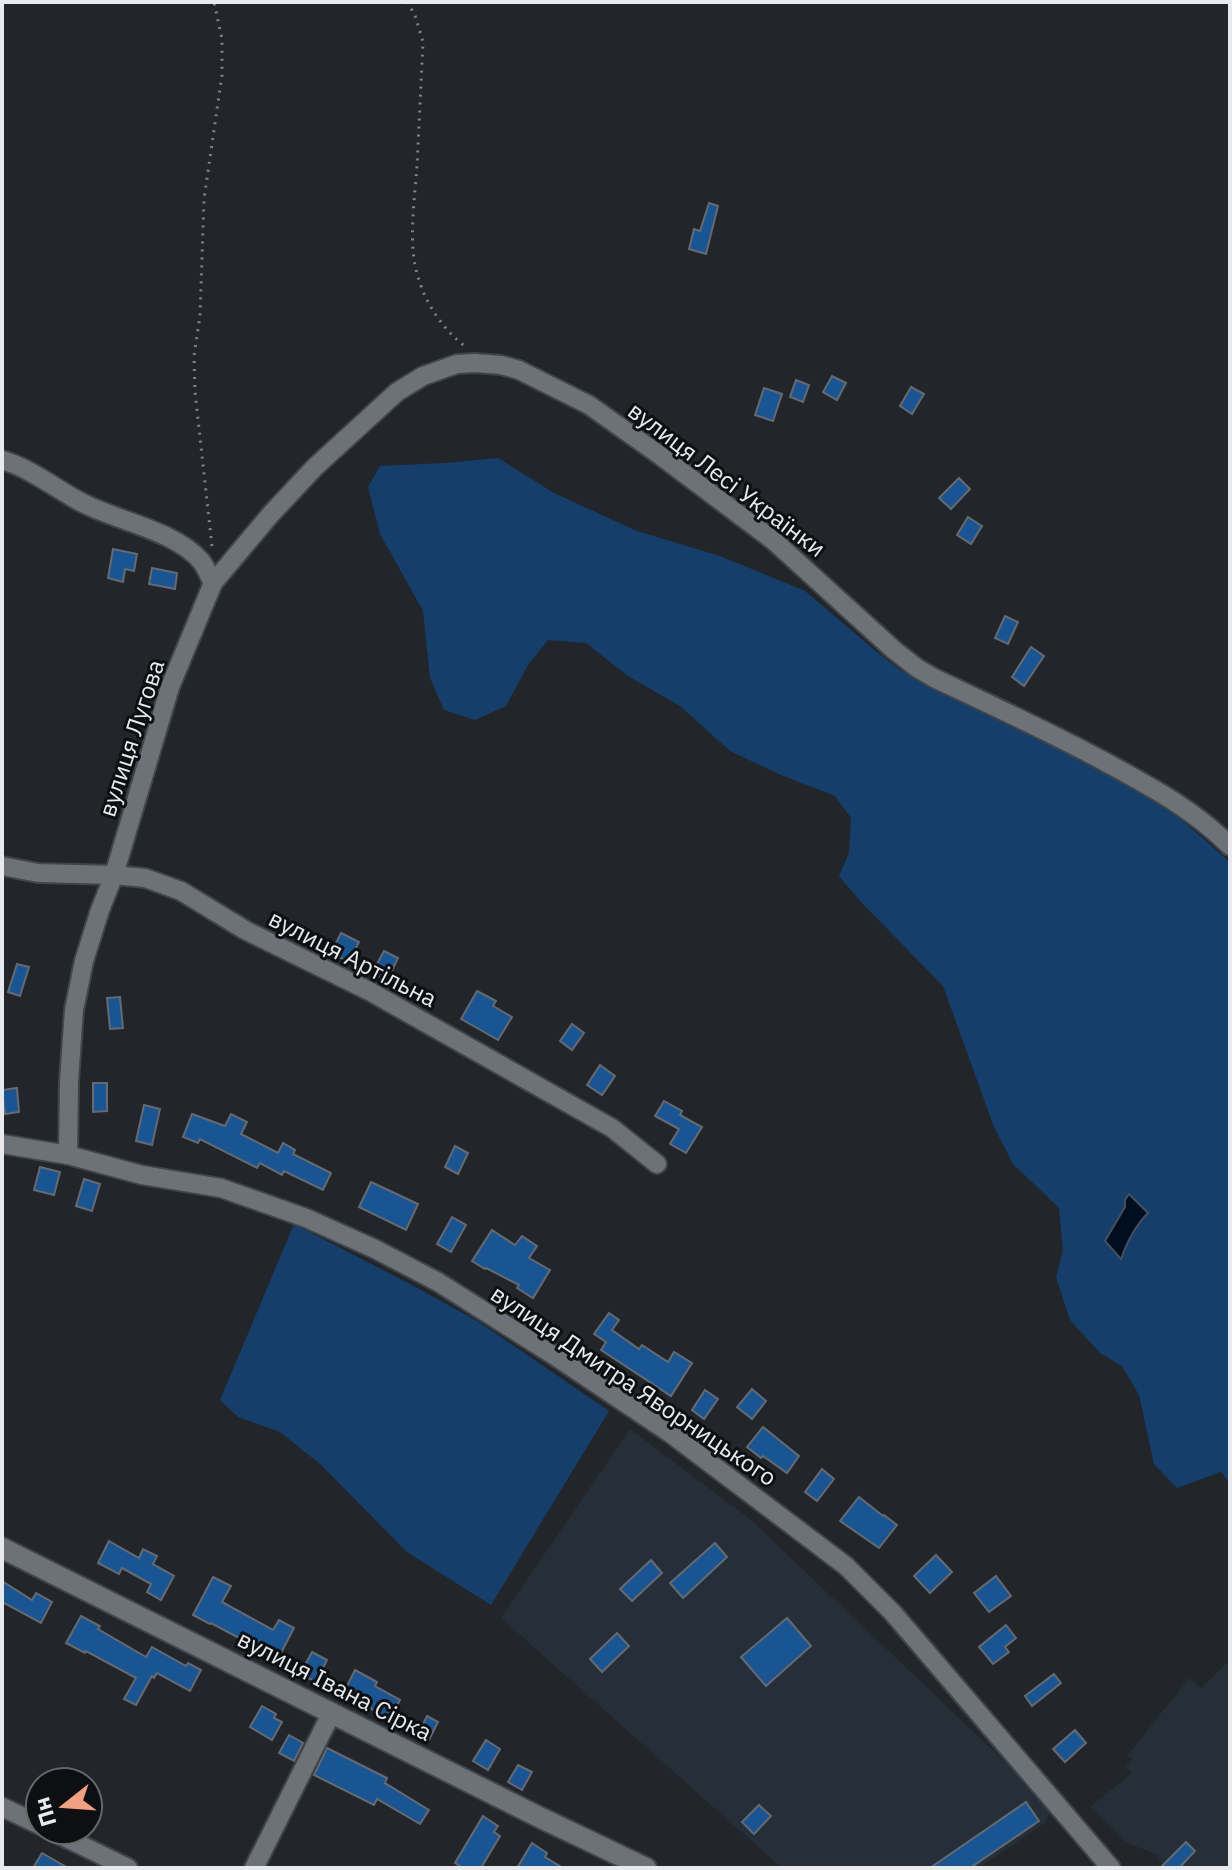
<svg xmlns="http://www.w3.org/2000/svg" width="1232" height="1870" viewBox="0 0 1232 1870" font-family="'IBM Plex Sans',sans-serif">
<style>
.built{fill:#262f38}
.green{fill:#153e6a}
.water{fill:#010d21;stroke:#464f5e;stroke-width:2}
.building{fill:#1a5593;stroke:#656a70;stroke-width:2}
.lines{fill:none;stroke-linecap:round;stroke-linejoin:round}
.minor-casing{stroke:#414448;stroke-width:22}
.tertiary-casing{stroke:#414448;stroke-width:24}
.path{stroke:#808388;stroke-width:3;stroke-dasharray:2 6;stroke-linecap:butt}
.minor{stroke:#6d7278;stroke-width:18}
.tertiary{stroke:#6d7278;stroke-width:20}
.labels{text-anchor:middle;dominant-baseline:central;stroke-width:6;stroke-linejoin:round;paint-order:stroke}
.street-label{font-size:24px;fill:#e8eaee;stroke:#0d0f11}
</style>
<rect width="100%" height="100%" fill="#22262b"/>
<!-- built -->
<g class="built">
<path d="M 630,1429 L 750,1519 L 1047,1802 L 1051,1810 L 1046,1822 L 979,1868 L 782,1868 L 501,1618 Z"/>
<path d="M 1230,1660 L 1230,1868 L 1166,1868 L 1156,1854 L 1127,1843 L 1090,1807 L 1132,1773 L 1125,1768 L 1133,1758 L 1127,1756 L 1189,1678 L 1202,1688 Z"/>
</g>
<!-- green -->
<g class="green">
<path d="M 498,458 L 554,493 L 637,531 L 720,556 L 805,591 L 877,652 L 900,670 L 979,711 L 1018,724 L 1136,790 L 1175,814 L 1230,862 L 1230,1483 L 1221,1472 L 1177,1488 L 1154,1464 L 1139,1395 L 1122,1366 L 1100,1353 L 1070,1320 L 1056,1277 L 1063,1250 L 1059,1208 L 1013,1164 L 994,1127 L 943,986 L 861,902 L 839,876 L 849,853 L 851,818 L 835,796 L 781,775 L 730,751 L 680,706 L 628,676 L 586,643 L 548,640 L 528,665 L 506,706 L 475,720 L 444,710 L 430,678 L 423,611 L 380,534 L 368,487 L 380,466 L 445,463 Z"/>
<path d="M 294,1224 L 410,1284 L 479,1322 L 609,1411 L 491,1605 L 407,1552 L 320,1464 L 280,1432 L 238,1417 L 220,1400 Z"/>
</g>
<!-- water -->
<path class="water" d="M 1129,1194 L 1148,1213 C 1135,1226 1127,1242 1121,1259 L 1105,1241 L 1125,1207 L 1125,1200 Z"/>
<!-- building -->
<g class="building">
<path d="M 709,203 L 718,206 L 706,254 L 689,249 L 694,229 L 700,231 Z"/>
<path d="M 832,376 L 846,383 L 837,400 L 823,392 Z"/>
<path d="M 796,380 L 809,385 L 803,402 L 790,397 Z"/>
<path d="M 911,387 L 924,394 L 912,414 L 900,406 Z"/>
<path d="M 764,388 L 782,394 L 773,421 L 755,415 Z"/>
<path d="M 959,478 L 970,489 L 951,509 L 939,498 Z"/>
<path d="M 968,517 L 982,526 L 971,544 L 957,535 Z"/>
<path d="M 113,549 L 137,554 L 134,571 L 125,569 L 123,582 L 108,578 Z"/>
<path d="M 152,568 L 177,573 L 175,589 L 149,584 Z"/>
<path d="M 1005,616 L 1018,622 L 1008,644 L 995,638 Z"/>
<path d="M 1031,647 L 1044,656 L 1024,686 L 1012,677 Z"/>
<path d="M 341,933 L 359,942 L 349,962 L 331,953 Z"/>
<path d="M 384,951 L 398,958 L 387,981 L 372,973 Z"/>
<path d="M 17,964 L 29,967 L 20,996 L 8,992 Z"/>
<path d="M 477,991 L 496,1001 L 493,1006 L 512,1017 L 498,1040 L 461,1019 Z"/>
<path d="M 120,997 L 123,1028 L 110,1029 L 107,998 Z"/>
<path d="M 572,1024 L 584,1033 L 572,1050 L 560,1041 Z"/>
<path d="M 600,1065 L 615,1076 L 602,1095 L 587,1085 Z"/>
<path d="M 93,1083 L 107,1083 L 107,1111 L 93,1112 Z"/>
<path d="M 17,1088 L 19,1112 L 5,1114 L 2,1090 Z"/>
<path d="M 664,1101 L 682,1111 L 680,1115 L 702,1127 L 686,1153 L 670,1144 L 679,1129 L 655,1116 Z"/>
<path d="M 144,1105 L 160,1109 L 152,1145 L 136,1141 Z"/>
<path d="M 192,1114 L 225,1126 L 231,1114 L 247,1122 L 241,1134 L 278,1153 L 283,1143 L 295,1150 L 293,1154 L 331,1173 L 323,1190 L 284,1171 L 282,1175 L 260,1163 L 257,1168 L 200,1139 L 198,1143 L 183,1137 Z"/>
<path d="M 455,1146 L 468,1153 L 458,1174 L 445,1167 Z"/>
<path d="M 40,1167 L 60,1172 L 54,1195 L 34,1190 Z"/>
<path d="M 84,1179 L 100,1184 L 92,1211 L 76,1206 Z"/>
<path d="M 371,1182 L 418,1204 L 406,1230 L 359,1207 Z"/>
<path d="M 452,1217 L 466,1225 L 451,1252 L 437,1244 Z"/>
<path d="M 492,1230 L 515,1245 L 522,1236 L 537,1246 L 529,1258 L 550,1270 L 533,1298 L 517,1288 L 519,1285 L 486,1268 L 485,1269 L 472,1261 Z"/>
<path d="M 609,1313 L 619,1320 L 612,1330 L 639,1349 L 642,1345 L 668,1362 L 674,1352 L 692,1363 L 671,1396 L 601,1350 L 606,1342 L 594,1334 Z"/>
<path d="M 752,1389 L 766,1401 L 752,1419 L 737,1407 Z"/>
<path d="M 705,1390 L 718,1399 L 704,1419 L 692,1410 Z"/>
<path d="M 763,1427 L 799,1456 L 787,1473 L 763,1456 L 761,1458 L 747,1447 Z"/>
<path d="M 822,1469 L 834,1479 L 817,1501 L 805,1492 Z"/>
<path d="M 859,1497 L 883,1516 L 884,1515 L 897,1525 L 879,1548 L 840,1521 Z"/>
<path d="M 109,1541 L 139,1558 L 143,1549 L 157,1556 L 153,1564 L 174,1576 L 161,1600 L 147,1592 L 151,1584 L 122,1568 L 119,1574 L 98,1563 Z"/>
<path d="M 715,1543 L 727,1557 L 683,1598 L 670,1583 Z"/>
<path d="M 936,1555 L 952,1572 L 930,1593 L 914,1576 Z"/>
<path d="M 651,1560 L 662,1573 L 632,1601 L 620,1589 Z"/>
<path d="M 996,1576 L 1011,1596 L 989,1612 L 974,1593 Z"/>
<path d="M 213,1577 L 231,1586 L 222,1602 L 273,1630 L 279,1620 L 294,1628 L 278,1659 L 211,1623 L 210,1624 L 193,1615 Z"/>
<path d="M 2,1581 L 32,1600 L 36,1593 L 52,1602 L 41,1623 L 2,1602 Z"/>
<path d="M 81,1616 L 100,1626 L 98,1629 L 146,1657 L 152,1647 L 186,1666 L 188,1663 L 201,1670 L 190,1691 L 157,1673 L 154,1678 L 152,1676 L 136,1705 L 124,1699 L 136,1678 L 86,1651 L 85,1653 L 66,1643 Z"/>
<path d="M 787,1618 L 811,1646 L 766,1686 L 741,1657 Z"/>
<path d="M 1006,1625 L 1016,1638 L 1005,1647 L 1009,1652 L 993,1664 L 979,1647 Z"/>
<path d="M 617,1633 L 629,1646 L 602,1672 L 590,1659 Z"/>
<path d="M 312,1652 L 327,1660 L 316,1682 L 300,1674 Z"/>
<path d="M 355,1670 L 377,1682 L 375,1686 L 400,1700 L 390,1719 L 343,1694 Z"/>
<path d="M 1054,1674 L 1061,1683 L 1032,1706 L 1025,1696 Z"/>
<path d="M 262,1706 L 276,1714 L 274,1718 L 282,1722 L 272,1740 L 250,1727 Z"/>
<path d="M 427,1716 L 438,1722 L 429,1740 L 418,1734 Z"/>
<path d="M 1075,1730 L 1086,1743 L 1065,1762 L 1053,1749 Z"/>
<path d="M 289,1735 L 303,1743 L 294,1761 L 279,1753 Z"/>
<path d="M 486,1740 L 500,1749 L 488,1770 L 473,1761 Z"/>
<path d="M 327,1748 L 387,1778 L 385,1783 L 429,1810 L 420,1824 L 377,1799 L 374,1805 L 314,1775 Z"/>
<path d="M 518,1765 L 532,1772 L 522,1790 L 508,1782 Z"/>
<path d="M 1026,1802 L 1039,1821 L 970,1868 L 930,1868 Z"/>
<path d="M 759,1805 L 771,1816 L 754,1834 L 742,1822 Z"/>
<path d="M 483,1816 L 498,1826 L 494,1832 L 500,1836 L 481,1868 L 463,1868 L 455,1863 Z"/>
<path d="M 1186,1842 L 1195,1851 L 1179,1868 L 1160,1868 Z"/>
<path d="M 532,1843 L 547,1853 L 545,1857 L 563,1868 L 517,1868 Z"/>
<path d="M 42,1853 L 68,1868 L 33,1868 Z"/>
</g>
<g class="lines">
<!-- minor casing -->
<g class="minor-casing">
<g id="minor">
<path d="M 2,460 C 30,468 53,487 79,501 C 115,521 175,530 201,561 C 206,567 209,576 213,583"/>
<path d="M 2,866 L 38,873 L 114,875 L 145,878 L 181,891 L 245,930 L 371,992 L 612,1128 L 657,1164"/>
<path d="M 2,1144 L 68,1155 L 142,1175 L 221,1188 L 306,1218 L 375,1249 L 438,1282 L 558,1358 L 670,1433 L 846,1566 L 893,1613 L 1111,1868"/>
<path d="M 68,1155 L 69,1081 L 74,1010 L 84,961 L 100,910 L 114,875 L 170,687 L 213,583 L 271,514 L 315,467 L 397,392 L 423,376 L 457,364 L 475,363 L 501,365 L 519,370 L 589,405 L 661,456 L 774,541 L 894,650 L 917,668 L 934,678 C 993,706 1052,733 1109,764 C 1153,788 1194,810 1230,846"/>
<path d="M 2,1807 L 40,1825"/>
<path d="M 50,1830 L 128,1868"/>
<path d="M 254,1868 L 332,1712"/>
</g>
</g>
<!-- tertiary casing -->
<g class="tertiary-casing">
<path id="tertiary" d="M 2,1548 L 539,1817 L 646,1868"/>
</g>
<!-- path -->
<g class="path">
<path d="M 407,2 L 415,15 L 423,42 C 421,84 419,125 417,166 C 415,194 410,231 414,259 C 419,293 438,326 466,347"/>
<path d="M 212,546 L 195,392 L 194,356 L 200,316 L 204,199 L 222,75 L 222,39 L 214,2"/>
</g>
<!-- minor -->
<use href="#minor" class="minor"/>
<!-- tertiary -->
<use href="#tertiary" class="tertiary"/>
</g>
<g class="labels">
<!-- street labels -->
<g class="street-label">
<text transform="translate(727 479) rotate(37)">вулиця Лесі Українки</text>
<text transform="translate(131 738) rotate(-72)">вулиця Лугова</text>
<text transform="translate(353 958) rotate(27)">вулиця Артільна</text>
<text transform="translate(634 1385) rotate(34)">вулиця Дмитра Яворницького</text>
<text transform="translate(335 1685) rotate(27)">вулиця Івана Сірка</text>
</g>
</g>
<!-- border -->
<rect width="1232" height="1870" fill="none" stroke="#e8eaee" stroke-width="8"/>
<!-- north arrow -->
<g transform="translate(64 1806) rotate(253)"><circle r="38" fill="#0d0f11" stroke="#656769" stroke-width="2"/>
<path d="M0-6L14 30L0 20L-14 30Z" fill="#f2a07f"/>
<text y="-12" font-size="22" font-weight="bold" text-anchor="middle" fill="#e8eaee">Пн</text>
</g>
</svg>
